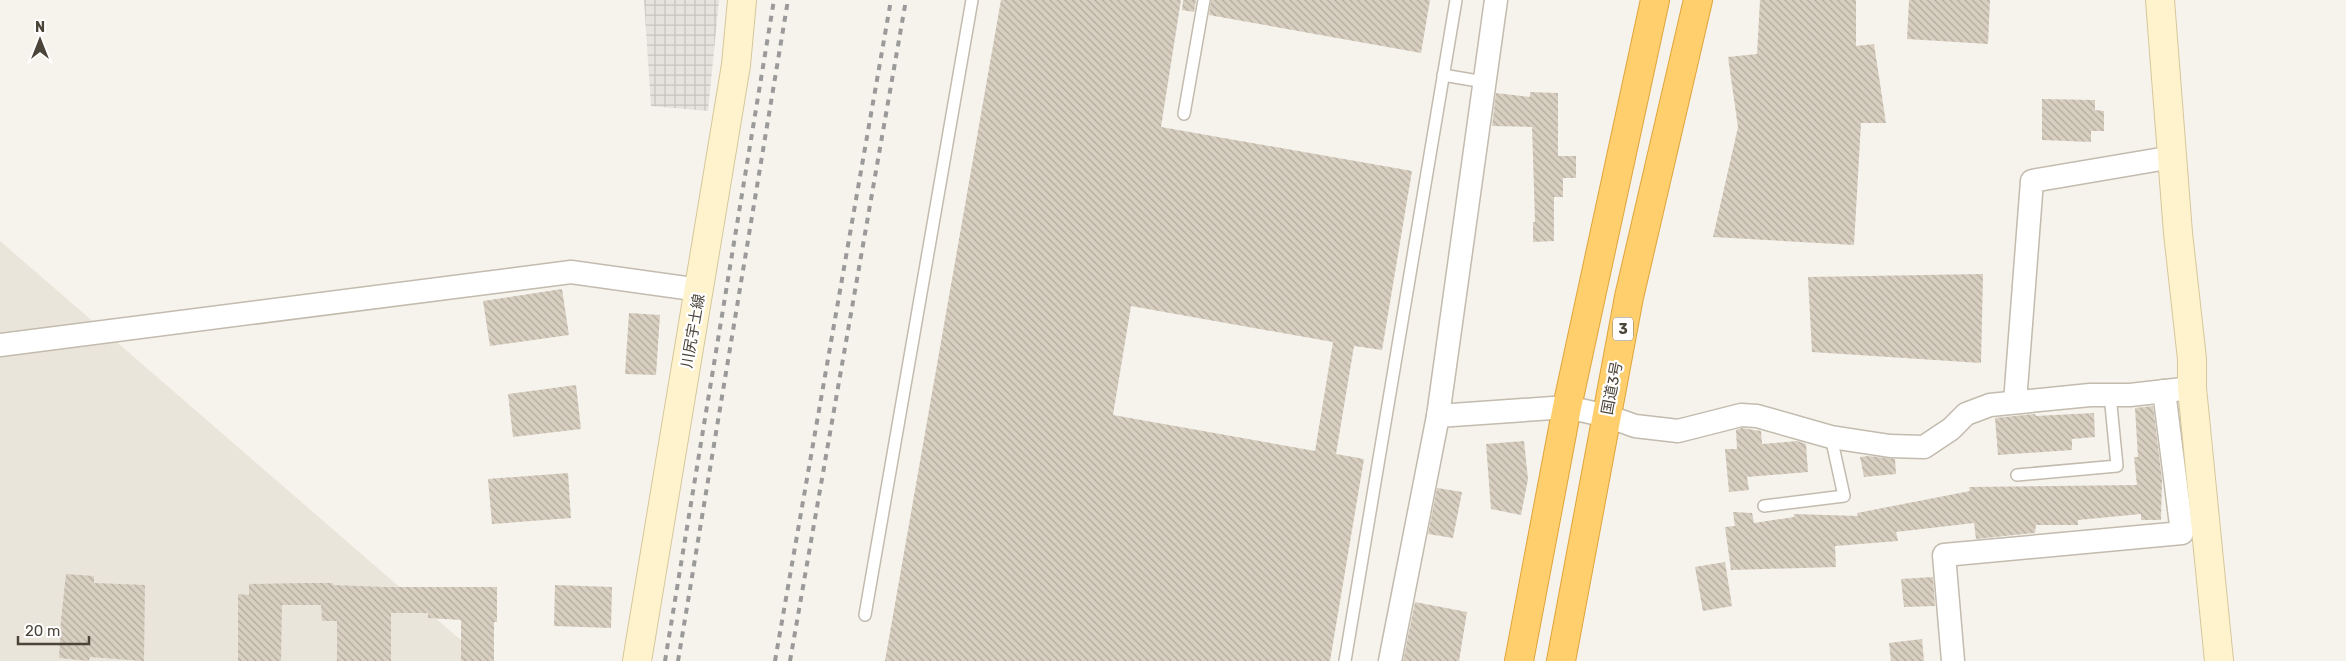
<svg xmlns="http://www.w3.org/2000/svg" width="2346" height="661" viewBox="0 0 2346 661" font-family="Rubik,'Noto Sans JP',sans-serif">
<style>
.residential{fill:#eae5da}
.industrial{fill:url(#industrial-grid)}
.building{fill:url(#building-back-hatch);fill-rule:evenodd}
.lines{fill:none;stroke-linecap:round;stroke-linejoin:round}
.lane-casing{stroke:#c2bbae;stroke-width:14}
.street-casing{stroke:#c2bbae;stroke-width:25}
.secondary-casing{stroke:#d6c79b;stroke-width:30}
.highway-casing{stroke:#e0a43c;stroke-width:30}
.lane{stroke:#fff;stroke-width:11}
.street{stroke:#fff;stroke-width:22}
.secondary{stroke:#fff3cd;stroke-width:28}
.highway{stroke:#ffcf6e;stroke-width:28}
.rail{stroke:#9a9a9a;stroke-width:4;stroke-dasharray:6 6;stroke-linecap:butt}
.labels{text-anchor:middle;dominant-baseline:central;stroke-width:4.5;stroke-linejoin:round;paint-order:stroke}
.shield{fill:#fff;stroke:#817c74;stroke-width:1}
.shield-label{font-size:14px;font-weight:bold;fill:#4b4439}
.street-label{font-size:15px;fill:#4b4439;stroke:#fff}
</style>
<defs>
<pattern id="industrial-grid" width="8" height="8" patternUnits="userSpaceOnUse" patternTransform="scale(1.25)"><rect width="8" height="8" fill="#e6e2dd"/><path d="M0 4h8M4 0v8" fill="none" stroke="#c7c3be"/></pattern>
<pattern id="building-back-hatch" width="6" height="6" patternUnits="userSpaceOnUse" patternTransform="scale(1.25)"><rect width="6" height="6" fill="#d8cfc1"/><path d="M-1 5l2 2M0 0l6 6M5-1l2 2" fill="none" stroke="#b1aa9e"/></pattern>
</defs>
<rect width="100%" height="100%" fill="#f6f3ec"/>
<!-- residential -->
<path class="residential" d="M 0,241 L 485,661 L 0,661 Z"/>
<!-- industrial -->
<path class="industrial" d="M 644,0 L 719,0 L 708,111 L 651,106 Z"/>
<!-- building -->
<g class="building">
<path d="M 1001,0 L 1181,0 L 1161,127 L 1412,171 L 1382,350 L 1354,346 L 1336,454 L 1364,459 L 1330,661 L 885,661 ZM 1131,306 L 1333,342 L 1315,451 L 1113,415 Z"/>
<path d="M 1183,0 L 1196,0 L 1194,12 L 1182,10 Z"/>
<path d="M 1211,0 L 1430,0 L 1421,53 L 1209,15 Z"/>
<path d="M 1760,0 L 1856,0 L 1856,46 L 1874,44 L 1886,123 L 1861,123 L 1854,245 L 1713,237 L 1738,127 L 1728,57 L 1757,54 Z"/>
<path d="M 1909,0 L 1990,0 L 1988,44 L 1907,39 Z"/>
<path d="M 1530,92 L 1558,93 L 1558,156 L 1576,156 L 1576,178 L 1563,178 L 1563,197 L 1554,197 L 1554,241 L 1533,242 L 1533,222 L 1535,222 L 1532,127 L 1492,126 L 1496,93 L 1530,97 Z"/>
<path d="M 2042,99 L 2095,100 L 2095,110 L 2104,111 L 2104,131 L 2091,131 L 2091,142 L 2042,140 Z"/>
<path d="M 1983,274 L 1981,363 L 1812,352 L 1808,277 Z"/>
<path d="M 562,289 L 569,335 L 490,346 L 483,301 Z"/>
<path d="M 629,313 L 660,315 L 656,375 L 625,374 Z"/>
<path d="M 576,385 L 581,429 L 513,437 L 508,394 Z"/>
<path d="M 2153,406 L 2162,479 L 2161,520 L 2141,520 L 2141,514 L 2078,520 L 2078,525 L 2036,525 L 2035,533 L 1976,539 L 1974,523 L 1896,532 L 1898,541 L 1835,546 L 1836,567 L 1731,570 L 1725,527 L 1735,526 L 1733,512 L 1752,513 L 1754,523 L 1794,517 L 1794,514 L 1858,516 L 1857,513 L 1970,491 L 1969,487 L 2137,485 L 2134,457 L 2138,457 L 2135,408 Z"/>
<path d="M 2094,413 L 2095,437 L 2072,439 L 2072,450 L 1998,455 L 1995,418 L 2035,414 L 2036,416 Z"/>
<path d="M 1742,428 L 1761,431 L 1762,444 L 1797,441 L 1806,444 L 1808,472 L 1747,477 L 1749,490 L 1729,492 L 1725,449 L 1737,449 L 1736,430 Z"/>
<path d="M 1524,441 L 1528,479 L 1521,515 L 1491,509 L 1486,444 Z"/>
<path d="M 1868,456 L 1895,459 L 1896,474 L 1864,477 L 1860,457 Z"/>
<path d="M 568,473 L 571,518 L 492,524 L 488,479 Z"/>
<path d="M 1437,488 L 1462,492 L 1453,538 L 1428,534 Z"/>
<path d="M 1725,562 L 1732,606 L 1703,611 L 1695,567 Z"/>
<path d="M 66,574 L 94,576 L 94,583 L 145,585 L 144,661 L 90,657 L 89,661 L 59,658 L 61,620 Z"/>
<path d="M 1933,577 L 1935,606 L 1904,607 L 1901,579 Z"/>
<path d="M 304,583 L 333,583 L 333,585 L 385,587 L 497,587 L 497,622 L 494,622 L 494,661 L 461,661 L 461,620 L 428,618 L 428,613 L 391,613 L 391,661 L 337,661 L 337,621 L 322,621 L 321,605 L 282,605 L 281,661 L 238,661 L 238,594 L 249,595 L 249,584 Z"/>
<path d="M 555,585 L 612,587 L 611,628 L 554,626 Z"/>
<path d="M 1415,602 L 1467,612 L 1459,661 L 1403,661 Z"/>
<path d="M 1922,639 L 1924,661 L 1891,661 L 1889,643 Z"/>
</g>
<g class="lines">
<!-- lane casing -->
<g class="lane-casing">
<g id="lane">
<path d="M 1443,75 L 1484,82"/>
<path d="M 1184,114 L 1204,0"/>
<path d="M 2017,475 L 2117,466 L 2110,395"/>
<path d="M 1764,506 L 1844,496 L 1831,437"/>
<path d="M 865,615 L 972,0"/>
<path d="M 1345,661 L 1456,0"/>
</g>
</g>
<!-- street casing -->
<g class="street-casing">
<g id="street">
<path d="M 0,345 L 571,272 L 700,290"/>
<path d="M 2015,402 L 2032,181 L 2173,157"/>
<path d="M 1438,416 L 1567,407 L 1607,416 L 1635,426 L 1678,431 L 1741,415 L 1757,416 L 1831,437 L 1890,446 L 1924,447 L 1951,429 L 1966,414 L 1990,405 L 2090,395 L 2130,395 L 2192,388"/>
<path d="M 1390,661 L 1438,416 L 1496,0"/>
<path d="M 1953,661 L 1944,555 L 2182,533 L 2164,391"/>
</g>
</g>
<!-- secondary casing -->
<g class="secondary-casing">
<g id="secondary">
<path d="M 2160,0 L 2178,233 L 2192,359 L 2192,388 L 2219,661"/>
<path d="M 637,661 L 736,65 L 742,0"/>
</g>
</g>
<!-- highway casing -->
<g class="highway-casing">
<g id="highway">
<path d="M 1519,661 L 1567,407 L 1655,0"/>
<path d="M 1561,661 L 1629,297 L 1698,0"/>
</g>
</g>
<!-- lane -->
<use href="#lane" class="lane"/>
<!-- street -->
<use href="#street" class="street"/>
<!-- secondary -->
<use href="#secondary" class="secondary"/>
<!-- highway -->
<use href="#highway" class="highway"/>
<!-- rail -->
<g class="rail">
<path d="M 665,661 L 774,0"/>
<path d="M 678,661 L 788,0"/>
<path d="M 775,661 L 891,0"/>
<path d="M 790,661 L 906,0"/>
</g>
</g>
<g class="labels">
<!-- shield labels -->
<rect class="shield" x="1613" y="317.5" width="20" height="23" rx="4"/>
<g class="shield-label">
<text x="1623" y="329">3</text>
</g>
<!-- street labels -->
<g class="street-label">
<text transform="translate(693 331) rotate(-80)">川尻宇土線</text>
<text transform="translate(1612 388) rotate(-79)">国道3号</text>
</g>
</g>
<!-- north arrow -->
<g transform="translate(40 40)" stroke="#ffffff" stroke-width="4" paint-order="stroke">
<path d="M0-4L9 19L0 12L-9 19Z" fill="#4b4439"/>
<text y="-8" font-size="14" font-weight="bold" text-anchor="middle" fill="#4b4439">N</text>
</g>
<!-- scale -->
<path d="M18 636v8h71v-8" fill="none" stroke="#4b4439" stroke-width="2.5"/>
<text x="25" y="636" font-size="15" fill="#4b4439" stroke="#ffffff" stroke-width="4" paint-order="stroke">20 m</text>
</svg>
